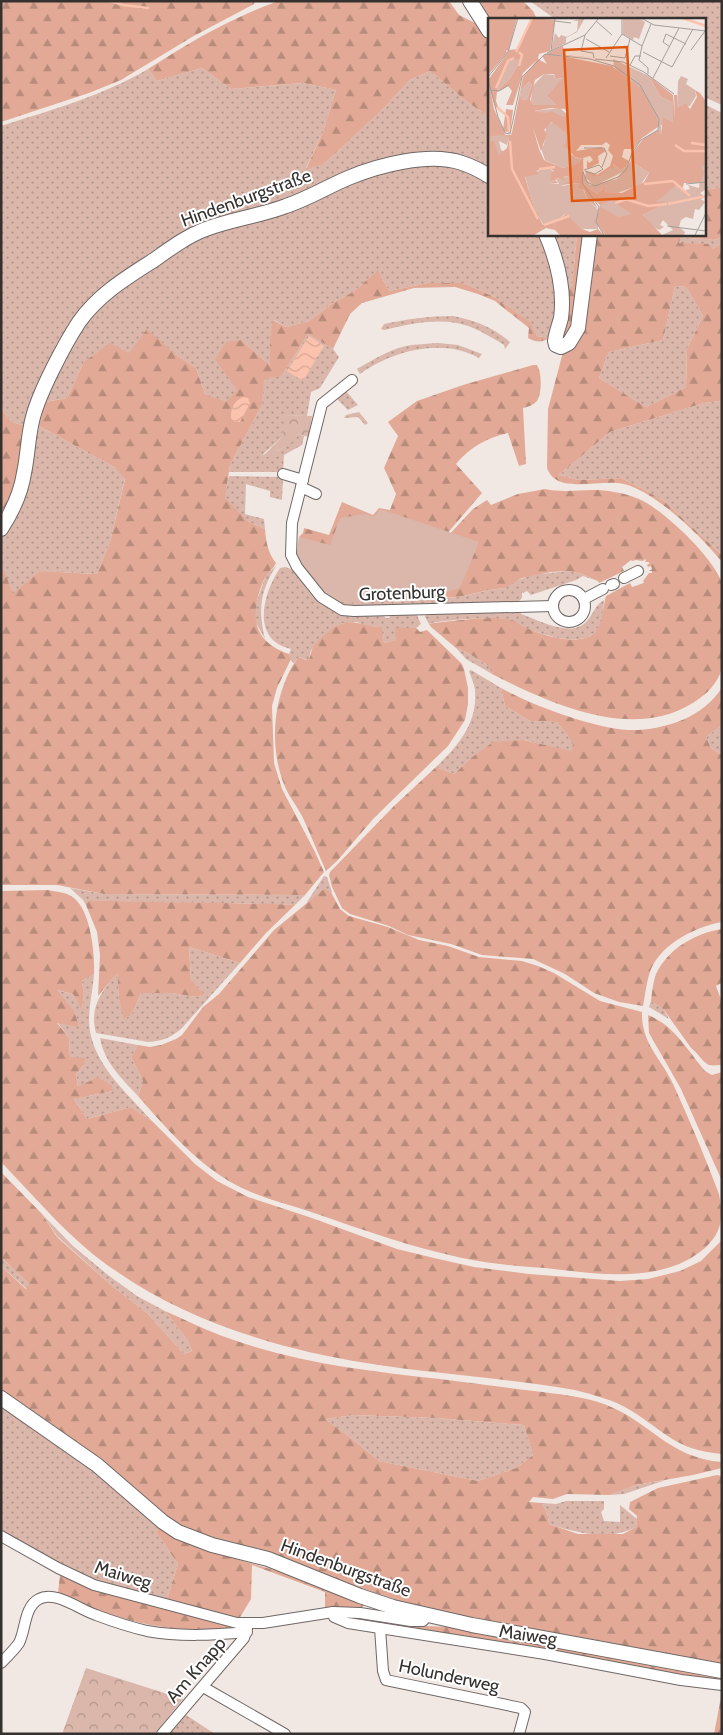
<svg xmlns="http://www.w3.org/2000/svg" width="723" height="1735" viewBox="0 0 723 1735" font-family="Cabin,sans-serif">
<style>
.grass{fill:url(#grass-dots)}
.forest{fill:url(#forest-firs);fill-rule:evenodd}
.park{fill:url(#park-crowns)}
.pitch{fill:#dab7aa}
.water{fill:url(#water-waves)}
.lines{fill:none;stroke-linecap:round;stroke-linejoin:round}
.stream{stroke:#fbc2ad;stroke-width:2.5}
.street-casing{stroke:#706866;stroke-width:12}
.secondary-casing{stroke:#706866;stroke-width:16}
.street{stroke:#fff;stroke-width:10}
.secondary{stroke:#fff;stroke-width:14}
.labels{text-anchor:middle;dominant-baseline:central;stroke-width:4;stroke-linejoin:round;paint-order:stroke}
.street-label{font-size:18px;fill:#34312f;stroke:#fff}
.inset-river{fill:none;stroke:#fbc2ad;stroke-width:2.5}
.inset-road{fill:none;stroke:#a59f9c;stroke-width:1}
.view{fill:#df570e;fill-opacity:0.15;stroke:#df570e;stroke-width:2.5}
.inset-edge{fill:none;stroke:#34312f;stroke-width:2.5}
</style>
<defs>
<pattern id="grass-dots" width="8" height="8" patternUnits="userSpaceOnUse" patternTransform="scale(1.25)"><rect width="8" height="8" fill="#dab7aa"/><path d="M2 2h.1M6 6h.1" fill="none" stroke="#b2958b" stroke-width="1.8" stroke-linecap="round"/></pattern>
<pattern id="forest-firs" width="22" height="20" patternUnits="userSpaceOnUse" patternTransform="scale(1.25)"><rect width="22" height="20" fill="#e2aa96"/><path d="M5 1l3.5 6h-7zM16 11l3.5 6h-7z" fill="#b88b7b"/></pattern>
<pattern id="park-crowns" width="20" height="18" patternUnits="userSpaceOnUse" patternTransform="scale(1.25)"><rect width="20" height="18" fill="#dab7aa"/><path d="M2 6a3 3 0 1 1 6 0M12 15a3 3 0 1 1 6 0" fill="none" stroke="#b2958b"/></pattern>
<pattern id="water-waves" width="16" height="10" patternUnits="userSpaceOnUse" patternTransform="scale(1.25)"><rect width="16" height="10" fill="#fbc2ad"/><path d="M0 5q4-4 8 0t8 0" fill="none" stroke="#d8a795"/></pattern>
</defs>
<rect width="100%" height="100%" fill="#f1e8e4"/>
<!-- grass -->
<g class="grass">
<path d="M 530,1 L 722,1 L 722,105 L 704,97 L 704,19 L 555,19 Z"/>
<path d="M 202,68 L 231,89 L 303,83 L 336,90 L 323,132 L 306,168 L 324,164 L 382,110 L 410,80 L 430,71 L 466,101 L 489,117 L 489,167 L 452,153 L 432,153 L 286,200 L 233,213 L 195,226 L 166,242 L 108,283 L 92,296 L 82,309 L 25,426 L 12,422 L 1,409 L 1,126 C 51,110 102,96 148,69 L 157,81 Z"/>
<path d="M 704,104 L 722,113 L 722,187 L 704,190 Z"/>
<path d="M 432,164 C 456,167 469,172 489,185 L 489,234 L 538,234 C 555,265 562,304 549,338 L 537,336 L 529,322 L 496,298 L 464,283 L 428,283 L 389,291 L 378,270 L 353,292 L 333,303 L 309,321 L 286,327 L 274,320 L 270,337 L 270,365 L 241,340 L 237,390 L 226,403 L 205,394 L 196,368 L 175,354 L 128,353 L 84,362 L 67,398 L 45,402 L 62,364 L 90,314 L 117,288 L 204,235 L 356,180 L 386,171 L 413,166 Z"/>
<path d="M 554,234 L 577,234 L 572,288 L 565,289 L 561,253 Z"/>
<path d="M 680,237 L 714,240 L 722,237 L 722,243 L 713,249 L 679,244 Z"/>
<path d="M 675,286 L 686,287 L 703,316 L 687,349 L 686,387 L 646,407 L 599,378 L 609,352 L 663,340 Z"/>
<path d="M 453,316 C 474,320 493,327 510,342 L 505,349 L 504,345 L 501,343 C 492,338 483,332 473,328 C 445,316 412,323 384,330 L 381,329 L 384,324 C 407,319 429,316 453,316 Z"/>
<path d="M 308,334 L 333,349 L 339,357 L 320,388 L 311,392 L 307,416 L 285,415 L 285,432 L 282,437 L 262,455 L 277,451 L 295,441 L 297,434 L 304,436 L 302,445 L 284,455 L 283,472 L 229,472 L 230,465 L 262,405 L 263,386 L 265,378 L 283,374 Z"/>
<path d="M 438,343 L 458,345 L 482,354 L 479,358 C 442,337 392,351 360,374 L 357,369 C 373,360 388,350 406,346 C 416,344 427,344 438,343 Z"/>
<path d="M 346,391 L 358,405 L 348,410 L 336,398 Z"/>
<path d="M 722,401 L 722,555 L 664,501 L 645,490 L 621,478 L 579,480 L 559,475 L 610,432 L 704,403 Z"/>
<path d="M 359,412 L 368,423 L 365,425 L 358,417 L 344,418 L 346,415 Z"/>
<path d="M 39,426 L 114,467 L 125,478 L 110,542 L 97,574 L 39,571 L 13,595 L 4,571 L 1,569 L 1,538 L 7,530 L 23,501 L 30,477 Z"/>
<path d="M 229,476 L 283,477 L 282,500 L 270,497 L 270,491 L 246,484 L 245,514 L 264,519 L 265,529 L 249,522 L 224,498 Z"/>
<path d="M 276,566 C 260,592 258,609 265,639 L 255,621 L 255,606 L 266,575 Z"/>
<path d="M 285,567 L 291,569 L 313,597 L 333,611 L 342,614 L 382,614 L 386,618 L 389,618 L 391,614 L 416,613 L 421,624 L 416,628 L 396,628 L 397,640 L 385,643 L 383,641 L 381,627 L 366,626 L 357,622 L 343,623 L 336,627 L 311,650 L 309,659 L 307,660 L 299,657 L 294,663 L 291,661 L 289,654 L 291,649 C 250,640 263,593 280,568 Z"/>
<path d="M 568,571 L 582,574 L 598,581 L 583,576 L 576,580 L 531,595 L 527,591 L 523,593 L 522,591 L 522,598 L 518,602 L 345,606 L 329,597 L 346,602 L 393,602 L 459,597 L 490,590 L 505,588 L 513,582 L 532,575 Z"/>
<path d="M 604,600 C 603,610 603,624 594,633 C 580,646 547,636 531,630 C 524,628 518,622 510,620 C 497,616 442,620 429,624 L 425,617 L 426,613 L 521,612 L 521,614 C 539,620 571,639 587,621 C 594,613 595,605 604,600 Z"/>
<path d="M 456,648 L 466,652 L 489,666 L 492,674 L 466,659 Z"/>
<path d="M 471,670 L 501,688 L 505,706 L 530,721 L 557,722 L 573,743 L 571,752 L 525,740 L 471,758 L 454,774 L 436,767 C 458,746 478,723 475,690 C 474,683 471,677 469,671 Z"/>
<path d="M 722,725 L 722,755 L 711,748 L 706,737 Z"/>
<path d="M 324,876 L 327,877 L 332,892 L 307,902 Z"/>
<path d="M 70,888 L 104,894 L 305,895 L 295,905 C 227,902 159,904 90,900 L 86,903 L 86,905 L 83,900 Z"/>
<path d="M 189,947 L 240,963 L 182,1028 C 171,1038 162,1041 148,1042 L 96,1033 C 89,1006 102,992 117,972 L 119,999 L 125,1019 L 133,1012 L 141,993 L 171,993 L 197,997 L 203,994 L 191,980 Z"/>
<path d="M 94,974 C 93,989 89,1005 89,1021 C 90,1062 127,1093 152,1121 L 131,1107 L 87,1119 L 74,1099 L 113,1091 L 78,1087 L 76,1074 L 84,1065 L 84,1058 L 70,1058 L 69,1038 L 57,1022 L 79,1026 L 56,990 L 73,994 L 82,1009 L 84,995 L 82,981 Z"/>
<path d="M 651,1001 L 664,1010 L 669,1019 L 649,1007 Z"/>
<path d="M 100,1038 L 138,1045 L 131,1057 L 143,1081 L 138,1096 C 122,1079 104,1062 100,1038 Z"/>
<path d="M 42,1214 L 73,1246 L 108,1275 L 137,1296 L 165,1311 L 188,1341 L 192,1351 L 184,1354 L 147,1313 L 111,1285 L 57,1236 Z"/>
<path d="M 1,1257 L 29,1284 L 27,1289 L 1,1266 Z"/>
<path d="M 1,1406 L 92,1468 L 132,1505 L 159,1527 L 156,1532 L 178,1564 L 167,1599 L 96,1581 L 62,1566 L 1,1530 Z"/>
<path d="M 354,1415 L 436,1418 L 524,1425 L 533,1455 L 516,1468 L 478,1481 L 379,1461 L 346,1434 L 325,1419 Z"/>
<path d="M 666,1480 L 624,1494 L 610,1495 L 636,1485 Z"/>
<path d="M 566,1501 L 604,1501 L 604,1509 L 601,1512 L 604,1521 L 620,1522 L 620,1505 L 637,1519 L 636,1527 C 610,1541 576,1533 549,1524 L 548,1516 L 542,1503 L 556,1504 Z"/>
<path d="M 183,1713 L 215,1734 L 167,1734 Z"/>
</g>
<!-- forest -->
<g class="forest">
<path d="M 1,1 L 255,1 L 254,4 L 192,37 L 121,80 L 89,93 L 1,122 Z"/>
<path d="M 279,1 L 449,1 L 459,15 L 475,23 L 478,22 L 489,36 L 489,117 L 466,101 L 430,71 L 410,80 L 382,110 L 324,164 L 306,169 L 323,132 L 336,90 L 303,83 L 231,89 L 202,68 L 157,81 L 148,69 C 190,42 232,17 279,1 Z"/>
<path d="M 480,1 L 523,1 L 533,11 L 537,19 L 489,19 L 489,21 Z"/>
<path d="M 722,187 L 722,237 L 714,240 L 681,237 L 679,243 L 708,244 L 713,249 L 722,243 L 722,401 L 704,403 L 610,432 L 559,475 L 579,480 L 621,478 L 645,490 L 664,501 L 722,555 L 722,562 C 701,536 656,492 624,484 C 601,478 557,496 547,468 L 548,409 L 563,352 L 572,345 L 594,234 L 704,234 L 704,190 ZM 675,286 L 686,287 L 703,316 L 687,349 L 686,387 L 646,407 L 599,378 L 609,352 L 663,340 Z"/>
<path d="M 577,234 L 586,234 L 578,301 L 568,339 L 560,339 L 565,289 L 572,287 Z"/>
<path d="M 378,270 L 389,291 L 428,283 L 464,283 L 496,298 L 530,322 L 537,336 L 549,338 C 542,343 535,342 528,338 L 529,328 L 495,301 L 478,294 L 455,287 L 414,288 L 362,303 L 350,314 L 333,349 L 308,334 L 283,374 L 278,377 L 268,377 L 264,381 L 262,405 L 230,465 L 225,498 L 249,522 L 265,529 C 266,542 268,553 276,563 C 274,568 270,570 267,575 C 263,580 261,587 259,593 C 250,623 258,643 289,654 L 291,659 L 277,688 L 272,706 L 274,763 L 282,789 L 315,852 L 324,872 L 305,895 L 104,894 L 57,885 L 1,885 L 1,569 L 4,570 L 13,594 L 39,571 L 97,574 L 110,542 L 125,479 L 114,467 L 39,426 L 45,402 L 67,398 L 84,362 L 110,343 L 129,353 L 147,329 L 175,354 L 196,368 L 205,394 L 226,402 L 237,390 L 215,359 L 226,342 L 241,340 L 270,365 L 270,337 L 273,320 L 286,327 L 309,321 L 333,303 L 353,292 Z"/>
<path d="M 533,365 L 537,365 C 542,373 542,393 537,401 C 533,405 528,407 523,408 L 526,464 L 519,466 L 508,433 C 487,438 470,447 456,464 L 482,493 L 445,536 L 393,602 L 346,602 L 297,554 L 299,537 L 303,533 L 304,528 L 329,535 L 342,502 L 373,515 L 379,508 L 390,510 L 396,494 L 384,468 L 398,436 L 388,422 L 417,401 L 463,385 Z"/>
<path d="M 1,409 L 12,422 L 25,426 C 21,456 19,489 1,515 Z"/>
<path d="M 545,489 C 567,494 591,487 614,492 C 622,493 632,496 639,499 C 665,511 713,557 722,583 C 722,603 722,624 722,644 C 722,654 723,665 720,674 C 714,688 703,697 691,704 C 630,741 549,703 492,674 L 489,666 L 466,652 L 456,648 L 431,627 L 429,624 L 434,623 C 456,621 491,615 512,620 C 518,622 523,627 529,629 C 544,636 582,647 595,632 C 603,622 603,606 606,596 L 630,583 L 632,587 L 644,583 L 643,581 L 649,573 L 652,573 L 652,571 L 649,571 L 652,569 L 651,566 L 648,567 L 647,565 L 650,563 L 648,562 L 645,562 L 646,560 L 645,559 L 643,561 L 636,560 L 632,561 L 631,560 L 622,567 L 624,571 L 599,583 L 598,581 L 582,574 L 568,571 L 551,572 L 522,578 L 505,588 L 489,590 L 459,597 L 425,599 L 433,552 L 473,509 L 487,500 L 491,505 L 518,494 Z"/>
<path d="M 347,622 C 359,622 369,627 382,627 L 383,641 L 385,643 L 396,640 L 395,628 L 416,628 L 420,632 L 427,630 L 462,664 L 464,669 L 468,688 L 468,704 L 465,720 L 448,746 L 374,818 L 338,860 L 326,871 C 318,853 311,836 303,818 C 299,810 294,803 289,795 C 272,764 271,720 283,687 C 287,676 291,666 299,657 L 306,660 L 309,659 C 311,655 311,651 313,647 C 321,637 334,625 347,622 Z"/>
<path d="M 722,687 L 722,725 L 706,737 L 711,748 L 722,755 L 722,922 C 694,927 657,946 649,975 C 646,985 645,996 643,1006 L 619,1002 L 594,993 L 565,974 L 533,959 L 482,955 L 451,944 L 408,935 L 389,926 L 350,914 L 342,908 L 332,887 L 329,875 L 330,872 L 394,806 L 436,767 L 454,774 L 471,758 L 493,742 L 524,740 L 571,751 L 573,743 L 557,722 L 530,721 L 505,706 L 501,688 C 531,705 593,728 628,730 C 662,731 704,718 722,687 Z"/>
<path d="M 324,889 L 331,892 L 340,909 L 349,916 L 388,927 L 419,940 L 448,946 L 479,957 L 522,961 L 538,966 L 554,973 L 600,1001 L 642,1012 C 641,1044 662,1059 674,1086 C 690,1121 705,1157 719,1194 C 723,1217 723,1231 705,1248 C 662,1285 597,1274 545,1268 C 518,1266 489,1264 462,1258 C 411,1247 363,1230 314,1213 C 288,1204 260,1198 236,1185 C 197,1164 167,1129 138,1096 L 143,1081 L 131,1057 L 138,1045 L 150,1047 L 161,1045 L 176,1039 L 182,1035 L 203,1007 L 219,994 L 274,930 Z"/>
<path d="M 48,890 C 56,892 67,892 74,898 C 91,912 95,954 94,974 L 82,981 L 84,995 L 82,1010 L 73,994 L 57,990 L 74,1011 L 79,1027 L 57,1023 L 69,1038 L 70,1057 L 85,1058 L 84,1065 L 76,1074 L 78,1087 L 98,1077 L 112,1086 L 113,1091 L 74,1099 L 87,1119 L 131,1107 L 152,1121 L 195,1164 L 217,1181 L 248,1197 L 309,1217 L 397,1249 L 434,1258 L 474,1267 L 529,1274 L 620,1281 L 648,1279 L 680,1271 L 701,1261 L 722,1240 L 722,1454 C 675,1450 666,1432 630,1410 C 614,1400 594,1395 575,1390 C 506,1378 435,1374 366,1363 C 279,1349 189,1322 116,1271 C 72,1242 38,1200 1,1162 L 1,891 Z"/>
<path d="M 90,900 C 159,903 227,902 295,905 L 266,933 L 240,963 L 189,947 L 191,980 L 204,994 L 197,997 L 171,993 L 141,993 L 133,1012 L 124,1020 L 119,999 L 117,973 L 98,996 L 100,955 L 97,932 L 86,905 L 86,903 Z"/>
<path d="M 722,929 L 722,983 L 716,986 L 722,1002 L 722,1065 C 718,1065 713,1066 709,1065 C 703,1063 697,1052 691,1048 L 664,1010 L 651,1001 C 652,993 653,982 656,974 C 668,949 695,933 722,929 Z"/>
<path d="M 648,1015 C 674,1025 688,1051 705,1071 L 712,1075 L 722,1072 L 722,1181 L 681,1089 L 649,1033 Z"/>
<path d="M 1,1172 L 42,1214 L 57,1237 L 111,1285 L 147,1313 L 184,1354 L 192,1351 L 188,1341 L 165,1311 C 186,1320 207,1331 228,1338 C 296,1363 369,1371 440,1379 C 471,1383 502,1387 534,1391 C 557,1394 582,1396 604,1404 C 650,1421 668,1458 722,1462 L 722,1468 L 693,1475 L 636,1485 L 610,1495 L 567,1494 L 553,1499 L 533,1497 L 529,1502 L 542,1503 L 548,1516 L 549,1524 L 578,1534 L 623,1534 L 636,1527 L 637,1516 L 629,1509 L 630,1502 L 658,1488 L 717,1475 L 722,1476 L 722,1666 L 429,1611 L 182,1527 L 166,1518 L 101,1460 L 1,1391 L 1,1266 L 26,1289 L 29,1284 L 1,1257 ZM 354,1415 L 436,1418 L 524,1425 L 533,1455 L 516,1468 L 478,1481 L 379,1461 L 346,1434 L 325,1419 Z"/>
<path d="M 159,1527 L 212,1552 L 281,1572 L 364,1605 L 361,1608 L 325,1608 L 325,1592 L 252,1565 L 251,1599 L 239,1619 L 167,1599 L 178,1564 L 156,1532 Z"/>
<path d="M 60,1575 L 93,1589 L 237,1629 C 169,1634 119,1622 58,1593 Z"/>
<path d="M 363,1620 L 402,1625 L 449,1627 L 722,1675 L 722,1682 L 363,1623 Z"/>
<path d="M 722,1692 L 722,1734 L 714,1734 Z"/>
</g>
<!-- park -->
<g class="park">
<path d="M 285,415 L 312,416 L 309,437 L 297,434 L 296,441 L 277,451 L 277,457 L 262,457 L 282,437 L 282,432 L 285,432 Z"/>
<path d="M 86,1668 L 183,1699 L 154,1734 L 62,1734 Z"/>
</g>
<!-- pitch -->
<path class="pitch" d="M 380,509 L 479,542 L 460,588 L 425,599 L 356,603 C 347,602 336,601 329,597 C 320,591 300,566 298,556 C 297,550 299,543 299,537 L 330,545 L 340,518 L 365,514 L 374,517 Z"/>
<!-- water -->
<g class="water">
<path d="M 309,336 L 324,346 L 303,381 L 287,371 Z"/>
<path d="M 243,397 L 248,398 L 250,403 L 240,422 L 234,422 L 231,419 C 230,409 234,401 243,397 Z"/>
</g>
<g class="lines">
<!-- stream -->
<g class="stream">
<path d="M 43,1 L 52,1"/>
<path d="M 110,1 L 123,5 L 148,8"/>
</g>
<!-- street casing -->
<g class="street-casing">
<g id="street">
<path d="M 352,380 L 322,404 L 292,523 L 291,555 L 297,567 L 321,597 L 342,610 L 354,611 L 553,606"/>
<path d="M 283,474 L 303,480"/>
<path d="M 301,487 L 316,494"/>
<path d="M 624,578 L 638,571"/>
<path d="M 611,585 L 614,584"/>
<circle cx="569" cy="606" r="16"/>
<path d="M 584,599 L 603,589"/>
<path d="M 1,1536 L 58,1568 L 94,1585 L 237,1623 L 263,1623 L 333,1612 L 360,1613 L 411,1621 L 423,1621 L 427,1616"/>
<path d="M 333,1612 L 334,1617 L 348,1623 L 545,1654 L 681,1680 L 722,1685"/>
<path d="M 380,1628 L 383,1671 L 386,1680 L 521,1708 L 525,1712 L 519,1734"/>
<path d="M 1,1663 C 7,1657 14,1650 19,1643 C 26,1629 24,1607 39,1599 C 55,1590 80,1610 96,1615 C 112,1621 130,1627 147,1631 C 180,1637 214,1635 247,1632"/>
<path d="M 203,1687 L 285,1734"/>
<path d="M 162,1734 L 244,1638 L 247,1628"/>
</g>
</g>
<!-- secondary casing -->
<g class="secondary-casing">
<g id="secondary">
<path d="M 470,1 L 489,31"/>
<path d="M 546,234 C 557,260 565,290 561,318 C 559,326 556,333 555,341 L 556,345 L 561,347 L 569,343 L 578,328 L 590,234"/>
<path d="M 1,529 C 12,512 21,493 24,473 C 28,455 28,435 33,417 C 40,391 64,345 79,322 C 99,294 126,278 154,260 C 171,248 187,236 206,229 C 232,219 260,216 286,206 C 307,199 327,187 348,178 C 379,165 429,152 462,163 C 471,166 481,171 489,176"/>
<path d="M 1,1398 L 97,1465 L 163,1522 L 178,1532 L 212,1545 L 268,1559 L 360,1596 L 393,1607 L 472,1625 L 722,1671"/>
</g>
</g>
<!-- street -->
<use href="#street" class="street"/>
<!-- secondary -->
<use href="#secondary" class="secondary"/>
</g>
<g class="labels">
<!-- street labels -->
<g class="street-label">
<text transform="translate(246 198) rotate(-20)">Hindenburgstraße</text>
<text transform="translate(402 593) rotate(-2)">Grotenburg</text>
<text transform="translate(346 1568) rotate(20)">Hindenburgstraße</text>
<text transform="translate(123 1575) rotate(17)">Maiweg</text>
<text transform="translate(528 1635) rotate(9)">Maiweg</text>
<text transform="translate(196 1670) rotate(-49)">Am Knapp</text>
<text transform="translate(449 1676) rotate(12)">Holunderweg</text>
</g>
</g>
<!-- overview -->
<g transform="translate(488 18)">
<rect width="218" height="218" fill="#f1e8e4"/>
<path d="M 22,41 L 33,41 L 23,59 L 10,72 L 9,69 ZM 125,41 L 161,58 L 172,78 L 185,85 L 186,105 L 173,107 L 173,116 L 169,116 L 171,109 L 126,48 ZM 56,56 L 66,57 L 68,61 L 76,60 L 60,79 L 68,87 L 46,87 L 43,83 L 44,69 ZM 193,58 L 200,61 L 198,66 L 207,72 L 208,78 L 202,88 L 189,90 L 190,63 ZM 41,64 L 44,67 L 40,78 L 38,82 L 33,81 L 32,73 ZM 72,90 L 80,97 L 75,100 L 46,93 ZM 65,104 L 81,118 L 80,134 L 88,140 L 96,141 L 92,145 L 75,150 L 57,142 L 53,130 L 56,127 L 58,109 ZM 16,115 L 21,120 L 19,127 L 11,123 L 13,132 L 18,134 L 8,138 L 1,124 L 3,117 ZM 143,143 L 161,155 L 152,167 L 129,175 L 117,174 L 119,167 L 109,176 L 96,166 L 96,158 L 102,167 L 129,161 ZM 125,146 L 132,152 L 138,149 L 137,153 L 106,168 L 97,159 L 98,153 L 113,158 ZM 217,147 L 217,172 L 212,175 L 217,179 L 213,181 L 217,184 L 211,192 L 207,191 L 205,201 L 198,199 L 193,202 L 191,209 L 197,214 L 196,217 L 174,217 L 185,212 L 175,202 L 172,207 L 176,209 L 171,212 L 164,208 L 155,197 L 175,187 L 166,185 L 188,168 L 194,173 L 202,171 L 200,167 L 211,170 L 213,148 ZM 60,149 L 66,154 L 63,162 L 67,163 L 62,165 L 71,166 L 68,161 L 81,158 L 81,163 L 73,168 L 92,165 L 100,182 L 110,192 L 110,211 L 94,211 L 77,196 L 67,204 L 68,209 L 67,210 L 63,205 L 56,207 L 47,194 L 37,158 Z" fill="#dab7aa"/>
<path d="M 0,0 L 29,0 L 21,32 L 30,31 L 44,0 L 67,2 L 62,33 L 51,36 L 50,41 L 59,46 L 54,38 L 75,28 L 76,37 L 108,40 L 69,37 L 124,48 L 155,72 L 169,99 L 170,109 L 154,120 L 146,131 L 136,131 L 134,139 L 141,143 L 138,149 L 132,152 L 125,146 L 125,151 L 122,150 L 113,158 L 105,158 L 102,156 L 97,153 L 109,157 L 122,148 L 125,138 L 120,132 L 122,127 L 118,124 L 114,127 L 93,127 L 88,133 L 113,129 L 118,133 L 110,138 L 111,145 L 99,151 L 99,142 L 101,145 L 105,142 L 102,138 L 95,140 L 96,166 L 109,176 L 119,167 L 117,174 L 134,175 L 156,164 L 161,155 L 143,143 L 143,137 L 156,120 L 170,112 L 172,114 L 169,116 L 173,116 L 175,99 L 185,105 L 185,85 L 172,78 L 161,58 L 185,77 L 187,100 L 186,77 L 189,77 L 189,90 L 198,86 L 202,91 L 209,79 L 207,72 L 212,75 L 217,82 L 217,147 L 213,149 L 216,154 L 213,165 L 196,165 L 194,173 L 188,168 L 167,185 L 176,183 L 177,186 L 155,197 L 174,217 L 117,217 L 108,204 L 112,187 L 104,180 L 110,191 L 100,182 L 96,172 L 90,169 L 92,165 L 73,167 L 81,163 L 81,158 L 75,159 L 77,163 L 70,160 L 67,162 L 70,165 L 62,165 L 67,163 L 62,162 L 63,155 L 66,153 L 60,149 L 48,153 L 51,156 L 37,159 L 47,193 L 52,196 L 49,196 L 55,207 L 66,205 L 67,210 L 67,204 L 78,196 L 94,211 L 102,214 L 110,211 L 116,217 L 72,217 L 67,212 L 58,210 L 46,217 L 0,217 L 0,62 L 21,33 L 18,32 L 19,35 L 0,57 ZM 33,41 L 23,59 L 10,72 L 9,69 L 22,42 ZM 49,42 L 35,59 L 24,114 L 23,117 L 17,117 L 21,120 L 19,130 L 11,137 L 6,123 L 2,123 L 3,118 L 17,117 L 16,113 L 22,115 L 25,92 L 18,91 L 15,111 L 6,91 L 2,69 L 6,86 L 12,94 L 8,83 L 9,74 L 20,68 L 24,73 L 18,87 L 25,87 L 35,55 ZM 56,56 L 66,56 L 68,61 L 75,60 L 59,78 L 68,87 L 46,87 L 42,82 L 47,62 ZM 41,64 L 44,67 L 40,78 L 38,82 L 33,81 L 32,73 ZM 63,90 L 77,91 L 80,97 L 75,99 L 63,93 L 58,95 L 46,93 ZM 64,104 L 81,118 L 76,128 L 87,139 L 95,141 L 91,145 L 75,150 L 56,142 L 51,131 L 45,110 L 53,133 L 59,115 L 56,112 Z" fill="#e2aa96" fill-rule="evenodd"/>
<path d="M 97,0 L 89,14 L 78,20 L 78,25 L 63,33 L 67,15 L 71,20 L 73,17 L 79,19 L 89,13 L 90,3 L 84,3 ZM 135,0 L 151,0 L 157,4 L 151,21 L 146,19 L 145,22 L 135,16 ZM 125,181 L 127,185 L 144,196 L 130,199 L 111,188 Z" fill="#dab7aa"/>
<path class="inset-river" d="M 195,0 L 218,8M 28,34 L 44,0M 31,34 L 34,37 L 31,48M 8,70 L 20,43 L 26,40M 9,89 L 20,99 L 21,114M 22,123 L 24,151 L 50,201M 203,125 L 218,127M 187,127 L 196,133 L 218,133M 51,151 L 67,149M 185,163 L 202,178M 156,166 L 185,163M 134,180 L 160,188 L 179,186M 127,185 L 142,180M 180,186 L 218,178M 56,207 L 81,198"/>
<path class="inset-road" d="M 134,0 L 134,16 L 154,28 L 151,42 L 160,50 L 160,56M 153,0 L 166,7 L 218,13M 67,3 L 83,5M 108,3 L 124,17M 97,17 L 93,33 L 105,35 L 106,40M 98,21 L 121,34M 154,28 L 163,6M 182,29 L 175,24 L 178,16 L 198,26M 203,32 L 217,13M 63,33 L 67,0M 155,34 L 184,49 L 205,11M 59,35 L 97,17 L 111,0M 57,36 L 102,41 L 126,48 L 152,67 L 171,101 L 170,112 L 153,122 L 144,135 L 138,152 L 130,159 L 107,168 L 99,164 L 95,154 L 94,165 L 111,189 L 108,204 L 116,217M 122,38 L 137,40 L 142,21M 118,40 L 134,16M 107,41 L 135,44 L 156,54 L 186,76M 142,47 L 147,38 L 153,38M 0,59 L 20,34 L 30,0M 165,60 L 191,10M 0,61 L 10,99 L 17,115 L 22,116 L 34,59 L 57,36M 3,72 L 11,73 L 21,67M 96,130 L 116,130 L 119,136 L 114,149M 96,152 L 111,147 L 115,151 L 107,156 L 97,153M 198,166 L 218,164M 179,208 L 218,213M 207,217 L 218,195"/>
<path class="view" d="M 139,29 L 147,180 L 84,183 L 76,32 Z"/>
<rect width="218" height="218" class="inset-edge"/>
</g>
<!-- border -->
<rect width="723" height="1735" fill="none" stroke="#34312f" stroke-width="5"/>
</svg>
